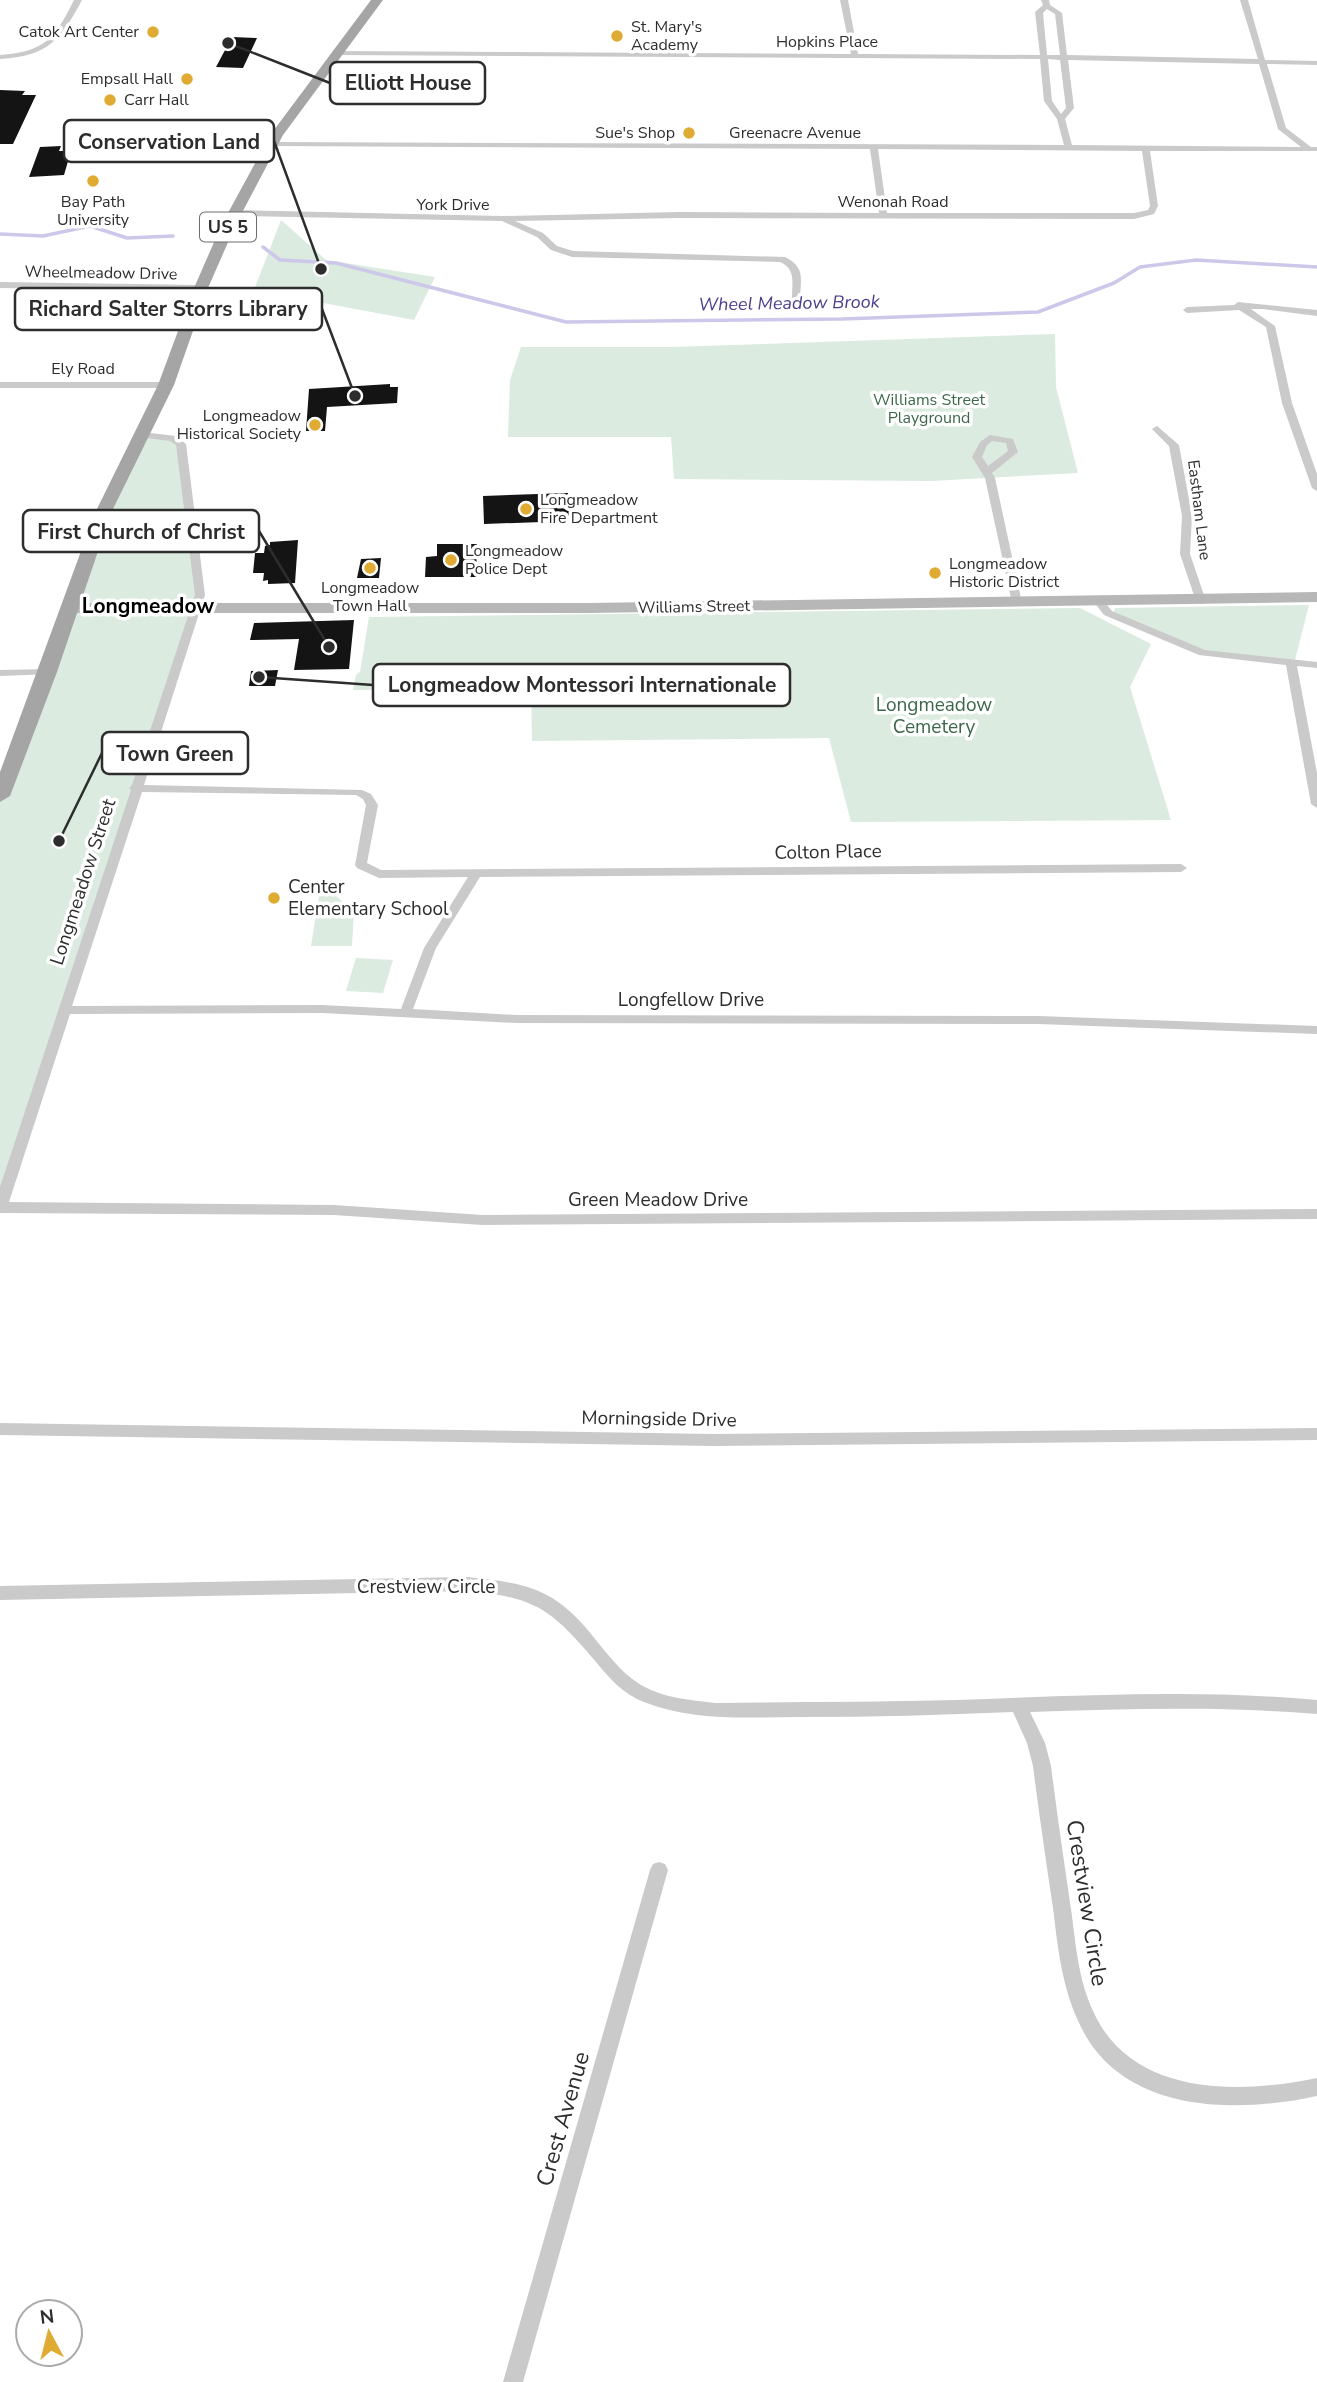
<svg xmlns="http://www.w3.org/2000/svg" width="1317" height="2382" viewBox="0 0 1317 2382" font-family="'Nunito Sans',sans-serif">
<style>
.green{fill:#dbebdf}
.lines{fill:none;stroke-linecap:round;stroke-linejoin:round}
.stream{stroke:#cdc8ea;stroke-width:3.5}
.building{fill:#141414}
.street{fill:#cacaca;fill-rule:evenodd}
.secondary{fill:#b7b7b7;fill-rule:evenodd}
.primary{fill:#a5a5a5;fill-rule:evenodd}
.poi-dot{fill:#e0ab33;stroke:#fff;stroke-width:2.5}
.labels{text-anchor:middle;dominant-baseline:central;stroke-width:7;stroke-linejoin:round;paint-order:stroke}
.far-poi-label{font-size:16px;fill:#2d2d2d;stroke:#fff;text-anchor:start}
.far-street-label{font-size:16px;fill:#2d2d2d;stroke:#fff}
.far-park-label{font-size:16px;fill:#3c6849;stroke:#fff}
.shield{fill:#fff;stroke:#6c6c6c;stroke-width:2}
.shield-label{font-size:18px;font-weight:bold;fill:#2d2d2d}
.far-water-label{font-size:18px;font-style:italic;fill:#4a3e8d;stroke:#fff}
.park-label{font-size:19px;fill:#3c6849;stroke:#fff}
.street-label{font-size:19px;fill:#2d2d2d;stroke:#fff}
.poi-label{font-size:19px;fill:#2d2d2d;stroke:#fff;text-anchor:start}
.far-district-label{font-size:21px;font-weight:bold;fill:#000;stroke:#fff}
.near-street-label{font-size:23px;fill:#2d2d2d;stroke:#fff}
.leader{fill:none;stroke:#2d2d2d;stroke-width:2.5}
.callout-dot{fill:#2d2d2d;stroke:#fff;stroke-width:2.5}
.callout{fill:#fff;stroke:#2d2d2d;stroke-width:2.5}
.callout-label{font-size:21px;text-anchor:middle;font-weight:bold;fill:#2d2d2d}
</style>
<rect width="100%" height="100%" fill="#fff"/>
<!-- green -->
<g class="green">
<path d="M 281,220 L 326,260 L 435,277 L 414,320 L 254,290 Z"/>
<path d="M 1055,334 L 1056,387 L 1078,473 L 931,481 L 674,479 L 671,437 L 508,437 L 510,380 L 521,347 L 672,347 Z"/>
<path d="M 142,435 L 178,440 L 200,595 L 0,1208 L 0,796 L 93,544 Z"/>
<path d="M 1309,605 L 1295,660 L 1239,656 L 1194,648 L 1114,612 L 1115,608 Z"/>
<path d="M 1080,608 L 1151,644 L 1130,687 L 1171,820 L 851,822 L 829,738 L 532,741 L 531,688 L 353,690 L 356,675 L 360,672 L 369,617 Z"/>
<path d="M 319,896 L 336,896 L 354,911 L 352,946 L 311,946 Z"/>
<path d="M 356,958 L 393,960 L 383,993 L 346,991 Z"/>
</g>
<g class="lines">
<!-- stream -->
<g class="stream">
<path d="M 0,234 L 43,236 L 90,226 L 127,238 L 173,236"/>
<path d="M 263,247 L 280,260 L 336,263 L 566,322 L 842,319 L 1038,312 L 1114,283 L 1140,267 L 1196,260 L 1317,267"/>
</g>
</g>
<!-- building -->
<g class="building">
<path d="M 232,37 L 257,38 L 243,68 L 216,67 Z"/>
<path d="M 0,90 L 25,91 L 22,95 L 36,95 L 13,144 L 0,144 Z"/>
<path d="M 61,146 L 59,151 L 71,151 L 64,175 L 29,177 L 40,147 Z"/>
<path d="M 390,384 L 390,387 L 398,387 L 397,403 L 327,407 L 325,431 L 306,431 L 309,389 Z"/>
<path d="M 568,493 L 570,521 L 484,524 L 483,496 Z"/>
<path d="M 298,540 L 295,583 L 268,584 L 268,580 L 263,581 L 264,573 L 253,573 L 255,553 L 264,553 L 265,546 L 270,545 L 270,542 Z"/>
<path d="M 437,544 L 477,544 L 476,577 L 425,577 L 426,557 L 437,556 Z"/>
<path d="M 381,558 L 379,578 L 357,578 L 361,559 Z"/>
<path d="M 354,620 L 349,669 L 294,670 L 299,639 L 250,640 L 254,623 Z"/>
<path d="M 278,670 L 275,686 L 249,686 L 251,671 Z"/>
</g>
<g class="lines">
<!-- street -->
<g class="street">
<path d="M 74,0 L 82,0 C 60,41 48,56 0,59 L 0,55 C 45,52 55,38 74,0 Z"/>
<path d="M 840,0 L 848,0 L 858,54 L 1040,55 L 1035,12 L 1043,5 L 1041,0 L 1049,0 L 1050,5 L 1062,13 L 1067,55 L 1258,59 L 1240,0 L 1248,0 L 1265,60 L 1317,61 L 1317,65 L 1267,64 L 1286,128 L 1311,147 L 1317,147 L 1317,151 L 1150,151 L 1158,206 L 1154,214 L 1134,219 L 679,218 L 515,221 L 543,233 L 557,246 L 573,251 L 785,257 C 805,267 801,278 800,298 L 796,301 L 792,298 C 792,282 796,269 780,262 L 572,257 L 551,250 L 537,237 L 502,221 L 234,216 L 230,213 L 234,210 L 503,216 L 679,212 L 879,213 L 870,149 L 269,146 L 268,144 L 272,142 L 1064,145 L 1057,119 L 1044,101 L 1040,59 L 336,55 L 332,53 L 336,51 L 851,54 ZM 1047,9 L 1055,14 L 1060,55 L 1047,55 L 1043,13 ZM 1048,59 L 1060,60 L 1066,108 L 1061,114 L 1052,101 ZM 1068,60 L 1259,64 L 1278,129 L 1301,147 L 1072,145 L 1065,119 L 1074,108 ZM 878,149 L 1142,151 L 1150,206 L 1148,210 L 1134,213 L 887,213 Z"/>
<path d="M 0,282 L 201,285 L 205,288 L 201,291 L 0,288 Z"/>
<path d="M 1238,302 L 1317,310 L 1317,316 L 1263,309 L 1251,309 L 1275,326 L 1292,403 L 1317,474 L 1317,491 L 1312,488 L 1282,403 L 1266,327 L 1239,310 L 1187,313 L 1183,310 L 1187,307 L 1234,305 Z"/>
<path d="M 0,382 L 166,382 L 171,385 L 166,388 L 0,388 Z"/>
<path d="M 1157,426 L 1179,445 L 1192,516 L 1190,554 L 1206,601 L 1205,603 L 1201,604 L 1196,601 L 1180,554 L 1182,516 L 1169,446 L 1152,429 Z"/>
<path d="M 142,432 L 176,436 L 186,444 L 205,595 L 144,785 L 362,790 L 371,794 L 378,805 L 367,863 L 381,870 L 1181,864 L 1187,868 L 1181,872 L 480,877 L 436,948 L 413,1009 L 516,1015 L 1038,1016 L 1317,1026 L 1317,1034 L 1038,1024 L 516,1023 L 322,1013 L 70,1014 L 9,1202 L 334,1205 L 483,1215 L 1317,1209 L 1317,1219 L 483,1225 L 334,1215 L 0,1213 L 0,1187 L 131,790 L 129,788 L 132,785 L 195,595 L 176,445 L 170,441 L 139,437 L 137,435 ZM 142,792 L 356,795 L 363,799 L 366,805 L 355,865 L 357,868 L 379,878 L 468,877 L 424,948 L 401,1009 L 322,1005 L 72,1006 Z"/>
<path d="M 990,435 L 1013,439 L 1018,452 L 992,473 L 995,478 L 1022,603 L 1017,606 L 1012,603 L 985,478 L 972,457 L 980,442 ZM 992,441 L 1006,443 L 1008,451 L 988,466 L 982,457 L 987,445 Z"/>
<path d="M 1099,599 L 1103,600 L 1112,611 L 1205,650 L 1317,662 L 1317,668 L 1297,666 L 1317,773 L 1317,808 L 1311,804 L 1286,665 L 1199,655 L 1104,615 L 1094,602 Z"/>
<path d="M 48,669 L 52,670 L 52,674 L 0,676 L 0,670 Z"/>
<path d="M 0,1423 L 714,1434 L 1317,1428 L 1317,1440 L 714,1446 L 0,1435 Z"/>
<path d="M 467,1577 C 494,1580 521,1582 545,1594 C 587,1615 604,1661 638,1683 C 661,1698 690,1700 716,1703 C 796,1702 876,1702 956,1700 C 1076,1696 1196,1689 1317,1700 L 1317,1714 C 1221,1706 1126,1709 1030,1712 L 1045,1743 L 1051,1766 C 1057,1814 1064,1861 1071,1909 C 1076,1945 1078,1980 1094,2013 C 1133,2097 1240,2094 1317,2078 L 1317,2096 C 1235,2114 1123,2113 1081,2027 C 1062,1989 1058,1949 1053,1908 C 1046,1861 1039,1814 1033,1766 L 1027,1743 L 1013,1712 C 943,1715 872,1717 801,1717 C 749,1717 694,1722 644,1702 C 623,1694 610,1679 596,1662 C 552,1610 536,1597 467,1591 L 0,1600 L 0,1586 Z"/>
<path d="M 659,1862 L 665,1864 L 668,1870 L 523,2382 L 503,2382 L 650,1870 L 653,1864 Z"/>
</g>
<!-- secondary -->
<path class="secondary" d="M 1317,592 L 1317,602 L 590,613 L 71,613 L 63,608 L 71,603 L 590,603 Z"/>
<!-- primary -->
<path class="primary" d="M 371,0 L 383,0 L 283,135 L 236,224 L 208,288 L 174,385 L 111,513 L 57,672 L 10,796 L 0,802 L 0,772 L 95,513 L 158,385 L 194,288 L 222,224 L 271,134 Z"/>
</g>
<!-- markers -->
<g class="poi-dot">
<circle cx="153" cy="32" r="7"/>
<circle cx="617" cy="36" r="7"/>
<circle cx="187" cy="79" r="7"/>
<circle cx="110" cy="100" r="7"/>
<circle cx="689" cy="133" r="7"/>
<circle cx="93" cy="181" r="7"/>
<circle cx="315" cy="425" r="7"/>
<circle cx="526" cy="509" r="7"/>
<circle cx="451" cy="560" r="7"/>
<circle cx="370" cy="568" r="7"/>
<circle cx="935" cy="573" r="7"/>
<circle cx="274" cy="898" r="7"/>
</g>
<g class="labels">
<!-- far-poi labels -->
<g class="far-poi-label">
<text x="631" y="27">St. Mary's<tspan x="631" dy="18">Academy</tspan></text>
<text x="139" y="32" text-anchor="end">Catok Art Center</text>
<text x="173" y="79" text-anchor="end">Empsall Hall</text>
<text x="124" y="100">Carr Hall</text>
<text x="675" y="133" text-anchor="end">Sue's Shop</text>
<text x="93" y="202" text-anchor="middle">Bay Path<tspan x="93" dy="18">University</tspan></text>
<text x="301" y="416" text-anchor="end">Longmeadow<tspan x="301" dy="18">Historical Society</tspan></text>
<text x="540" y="500">Longmeadow<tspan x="540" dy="18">Fire Department</tspan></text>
<text x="465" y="551">Longmeadow<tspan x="465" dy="18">Police Dept</tspan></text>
<text x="949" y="564">Longmeadow<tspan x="949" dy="18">Historic District</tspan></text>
<text x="370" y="588" text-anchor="middle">Longmeadow<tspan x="370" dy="18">Town Hall</tspan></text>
</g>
<!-- far-street labels -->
<g class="far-street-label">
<text x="827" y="42">Hopkins Place</text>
<text x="795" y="133">Greenacre Avenue</text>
<text x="893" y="202">Wenonah Road</text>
<text x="453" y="205">York Drive</text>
<text transform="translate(101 273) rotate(1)">Wheelmeadow Drive</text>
<text x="83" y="369">Ely Road</text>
<text transform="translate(1199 510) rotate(83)">Eastham Lane</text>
<text transform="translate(694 607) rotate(-1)">Williams Street</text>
</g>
<!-- far-park labels -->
<g class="far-park-label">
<text x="929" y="400">Williams Street<tspan x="929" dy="18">Playground</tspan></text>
</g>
<!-- shield labels -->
<rect class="shield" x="200" y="212.5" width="56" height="29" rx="5"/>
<g class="shield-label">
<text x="228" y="227">US 5</text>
</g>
<!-- far-water labels -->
<g class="far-water-label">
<text transform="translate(789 303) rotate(-1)">Wheel Meadow Brook</text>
</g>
<!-- park labels -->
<g class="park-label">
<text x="934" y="705">Longmeadow<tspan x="934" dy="22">Cemetery</tspan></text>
</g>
<!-- street labels -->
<g class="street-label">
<text transform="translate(828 852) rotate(-1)">Colton Place</text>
<text transform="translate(83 882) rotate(-72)">Longmeadow Street</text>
<text x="691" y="1000">Longfellow Drive</text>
<text x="658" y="1200">Green Meadow Drive</text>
<text transform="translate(659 1419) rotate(1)">Morningside Drive</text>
<text x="426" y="1587">Crestview Circle</text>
</g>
<!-- poi labels -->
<g class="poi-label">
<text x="288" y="887">Center<tspan x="288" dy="22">Elementary School</tspan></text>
</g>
<!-- far-district labels -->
<g class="far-district-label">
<text x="148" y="606">Longmeadow</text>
</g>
<!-- near-street labels -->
<g class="near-street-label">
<text transform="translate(1087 1903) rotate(81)">Crestview Circle</text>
<text transform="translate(563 2119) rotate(-74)">Crest Avenue</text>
</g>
</g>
<!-- callouts -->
<path class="leader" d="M228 43L330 83M321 269L274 141M355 396L322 309M329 647L259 531M259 677L373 685M59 841L102 753"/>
<g class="callout-dot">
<circle cx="228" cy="43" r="7"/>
<circle cx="321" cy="269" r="7"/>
<circle cx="355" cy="396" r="7"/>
<circle cx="329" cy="647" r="7"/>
<circle cx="259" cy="677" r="7"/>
<circle cx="59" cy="841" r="7"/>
</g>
<g class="callout">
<rect x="330" y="62" width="155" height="42" rx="7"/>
<rect x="64" y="120" width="210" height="42" rx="7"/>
<rect x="15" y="288" width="307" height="42" rx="7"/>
<rect x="23" y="510" width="236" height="42" rx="7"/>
<rect x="373" y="664" width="417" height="42" rx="7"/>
<rect x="102" y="732" width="146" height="42" rx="7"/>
</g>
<g class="callout-label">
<text x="408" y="90">Elliott House</text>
<text x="169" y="149">Conservation Land</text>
<text x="168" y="316">Richard Salter Storrs Library</text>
<text x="141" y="539">First Church of Christ</text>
<text x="582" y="692">Longmeadow Montessori Internationale</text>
<text x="175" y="761">Town Green</text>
</g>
<!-- north arrow -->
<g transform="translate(49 2333) rotate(353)"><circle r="33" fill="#ffffff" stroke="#ababab" stroke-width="2"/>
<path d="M0-5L12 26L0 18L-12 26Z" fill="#e0ab33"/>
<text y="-10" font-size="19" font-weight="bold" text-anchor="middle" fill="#2d2d2d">N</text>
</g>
</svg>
